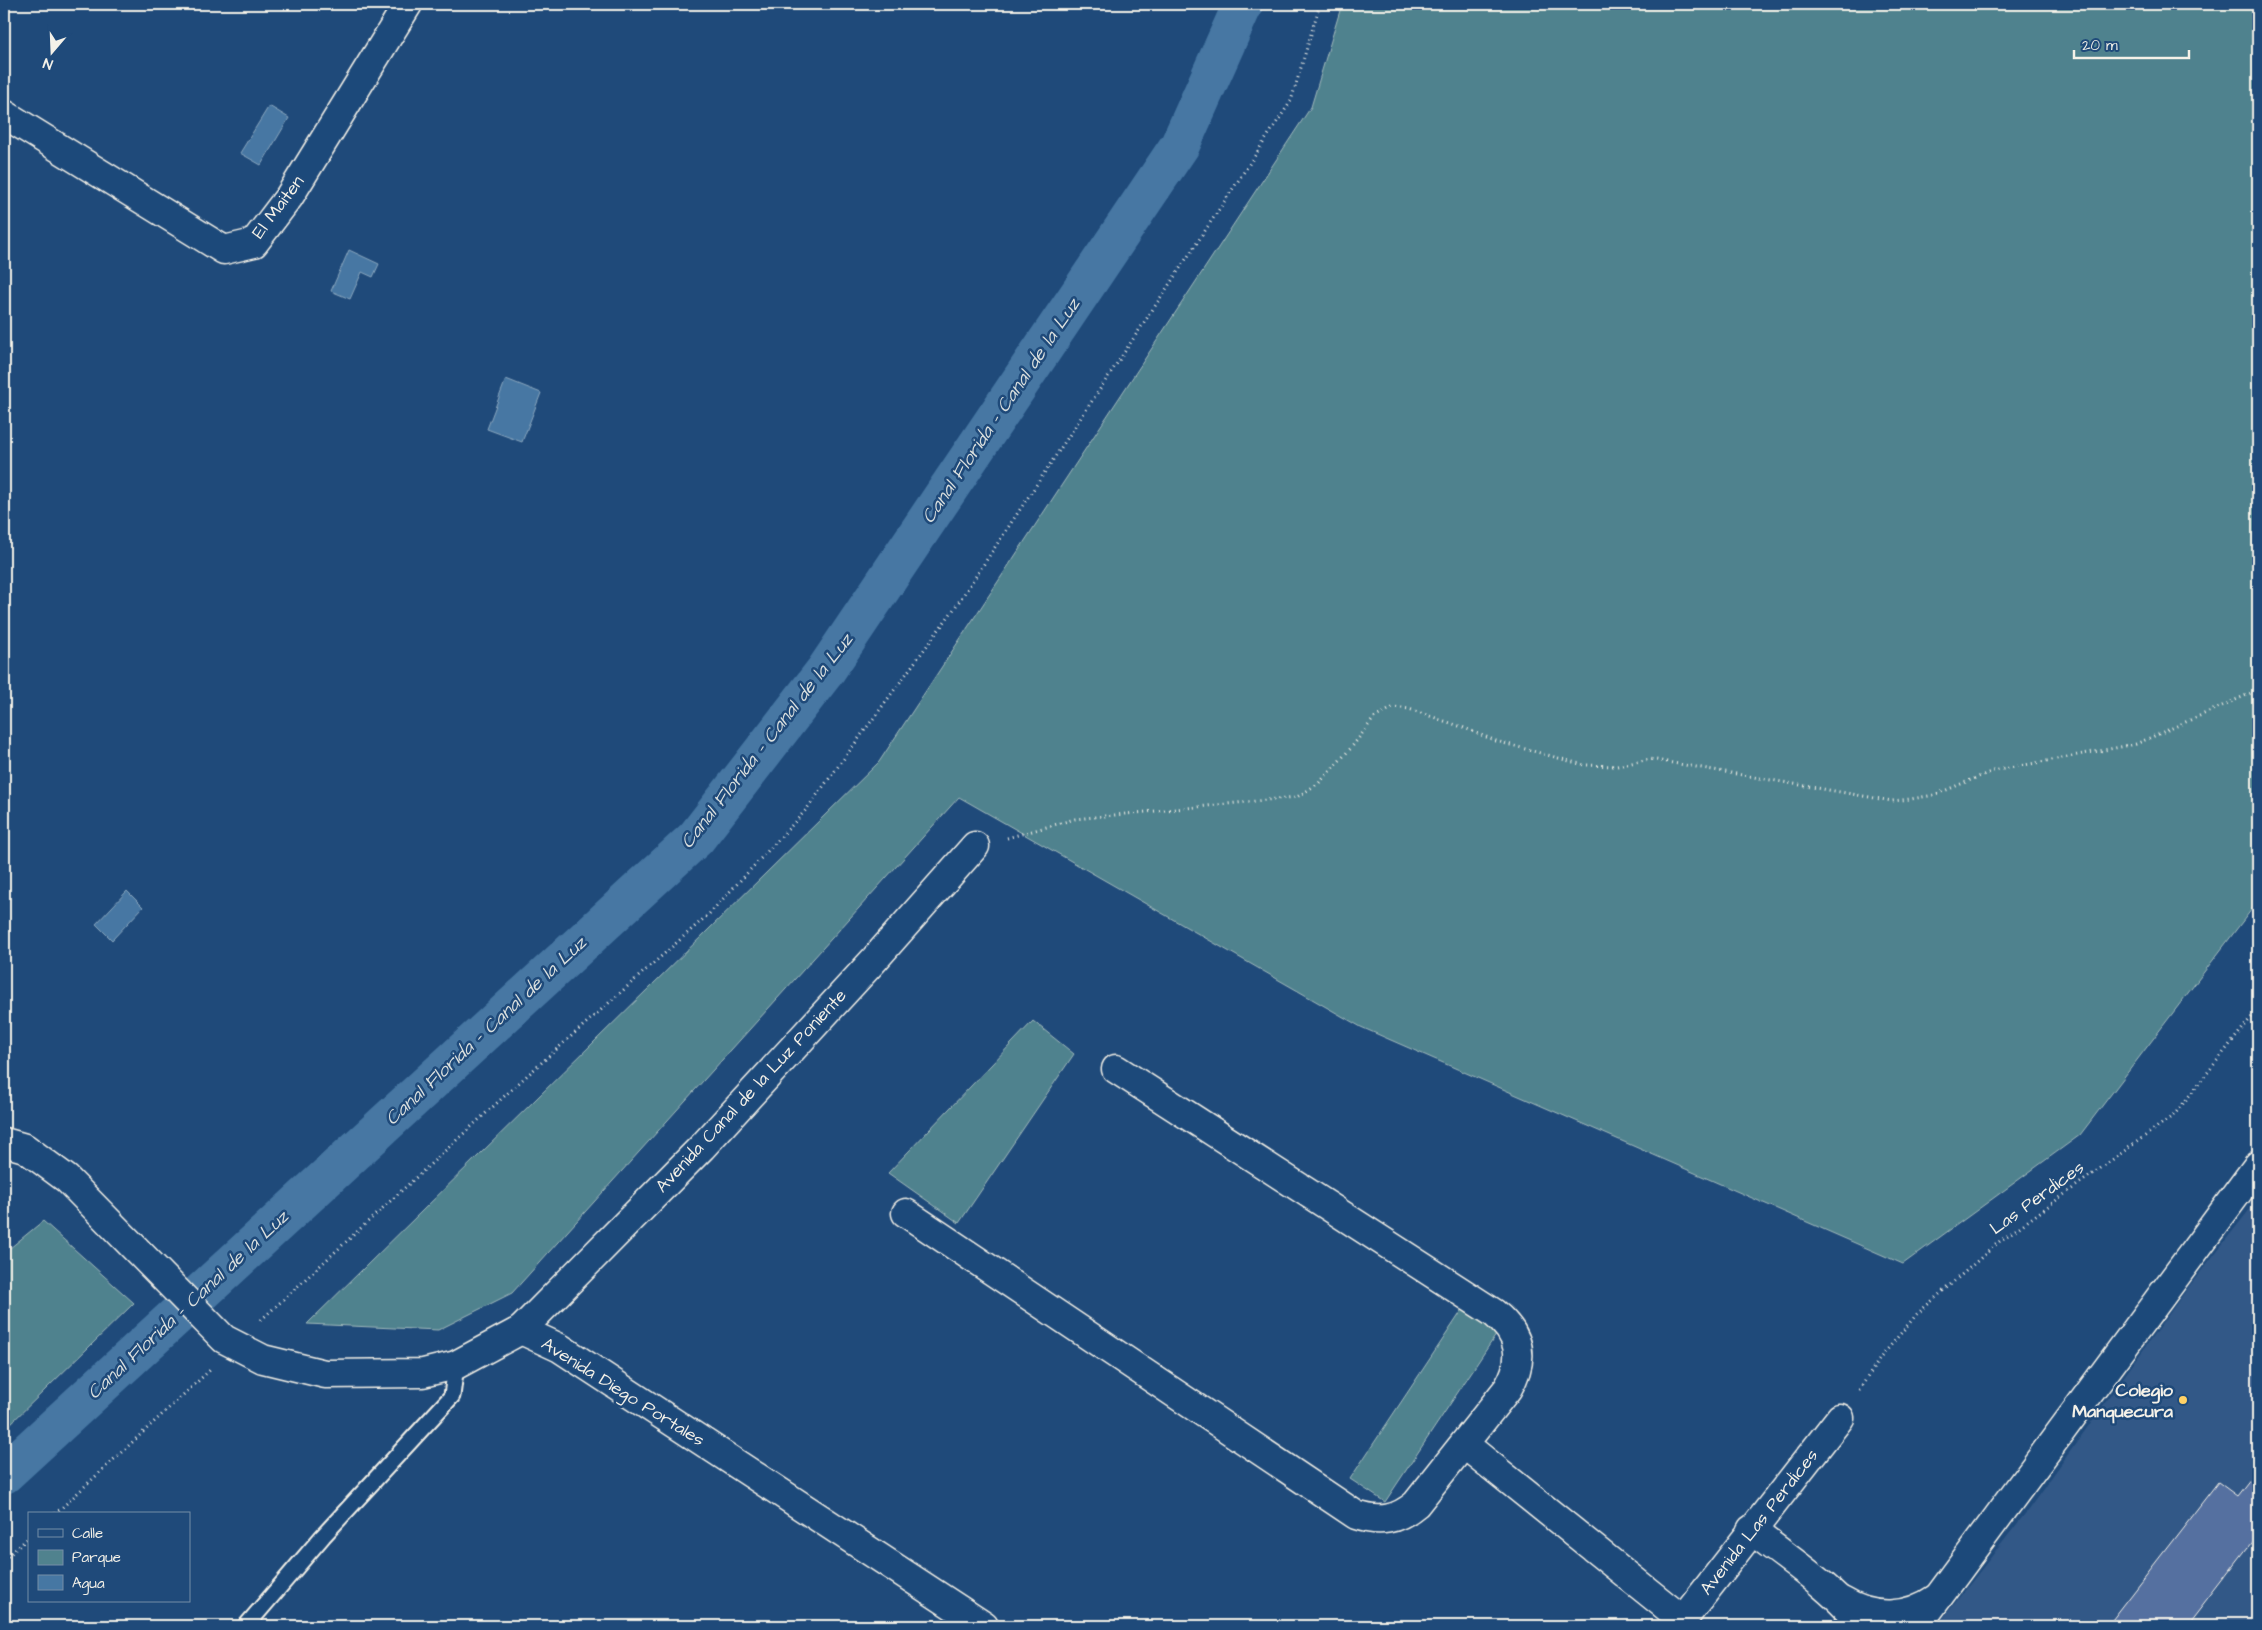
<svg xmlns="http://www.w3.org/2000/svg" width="2262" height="1630" viewBox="0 0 2262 1630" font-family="'Architects Daughter',sans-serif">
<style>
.built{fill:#335887}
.green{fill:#50828e;stroke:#a2babb}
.water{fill:#4677a3;stroke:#8ca8bf}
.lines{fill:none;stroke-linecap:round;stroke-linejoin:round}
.canal{stroke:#4677a3;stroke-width:40}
.building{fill:#546fa0;stroke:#f4f1e8}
.service-casing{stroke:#f4f1e8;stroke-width:19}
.minor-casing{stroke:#f4f1e8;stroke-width:31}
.path{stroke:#f4f1e8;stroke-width:3;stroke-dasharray:1 4;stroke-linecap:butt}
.service{stroke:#1f4a7a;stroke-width:15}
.minor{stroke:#1f4a7a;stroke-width:28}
.poi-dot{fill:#ffd166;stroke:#1f4a7a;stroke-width:2}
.labels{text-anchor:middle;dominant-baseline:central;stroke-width:5;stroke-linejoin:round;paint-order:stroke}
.street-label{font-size:18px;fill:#f4f1e8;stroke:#1f4a7a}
.poi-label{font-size:18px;font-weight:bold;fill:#f4f1e8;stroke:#1f4a7a;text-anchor:end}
.water-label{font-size:19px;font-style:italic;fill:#dadfde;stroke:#1f4a7a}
</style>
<rect width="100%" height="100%" fill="#1f4a7a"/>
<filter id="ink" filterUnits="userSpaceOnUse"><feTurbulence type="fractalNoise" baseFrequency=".02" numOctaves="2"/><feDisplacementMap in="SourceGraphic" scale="10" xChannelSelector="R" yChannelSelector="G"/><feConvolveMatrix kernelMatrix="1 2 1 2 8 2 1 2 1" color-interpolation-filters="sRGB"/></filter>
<g filter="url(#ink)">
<!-- built -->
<path class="built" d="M 2258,1199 L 2258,1626 L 1937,1626 L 2028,1510 L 2187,1289 Z"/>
<!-- green -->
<g class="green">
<path d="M 1342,4 L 2258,4 L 2258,901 L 2080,1135 L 1903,1264 L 1361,1027 L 959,797 L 512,1293 L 438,1330 L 307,1324 L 879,762 L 1311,107 Z"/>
<path d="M 1033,1021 L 1074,1054 L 959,1223 L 888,1173 Z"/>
<path d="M 43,1221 L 134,1303 L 4,1430 L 4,1253 Z"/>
<path d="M 1463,1309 L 1498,1332 L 1385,1502 L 1350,1479 Z"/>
</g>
<!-- water -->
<g class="water">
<path d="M 269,106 L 289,118 L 261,165 L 240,153 Z"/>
<path d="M 349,250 L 379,264 L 373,277 L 362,272 L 350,299 L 331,291 Z"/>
<path d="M 506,379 L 541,393 L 522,442 L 487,429 Z"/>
<path d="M 127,891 L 143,907 L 112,940 L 96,924 Z"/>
</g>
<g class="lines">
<!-- canal -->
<path class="canal" d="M 4,1474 L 696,838 L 826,670 L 1180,145 L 1243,4"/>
</g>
<!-- building -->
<path class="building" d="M 2258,1469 L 2258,1534 L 2187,1626 L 2110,1626 L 2108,1624 L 2218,1482 L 2237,1496 Z"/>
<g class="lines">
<!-- service casing -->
<g class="service-casing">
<path id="service" d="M 246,1626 L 323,1536 L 452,1396 L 456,1365"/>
</g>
<!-- minor casing -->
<g class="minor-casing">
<g id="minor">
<path d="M 4,114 L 224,250 L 254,243 L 289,197 L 408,4"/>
<path d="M 4,1142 L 25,1148 L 67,1179 L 224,1339 L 263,1359 L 325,1374 L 423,1373 L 456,1365 L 521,1330 L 702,1147 L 874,960 L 975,846"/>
<path d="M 906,1213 L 1356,1515 C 1380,1523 1397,1520 1416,1504 L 1508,1388 C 1525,1359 1521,1335 1494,1313 L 1116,1069"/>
<path d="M 521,1330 L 560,1348 L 984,1626"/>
<path d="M 1464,1444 L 1683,1620"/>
<path d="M 1751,1530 C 1778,1551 1847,1598 1860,1626"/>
<path d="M 1842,1601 C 1873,1620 1907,1619 1937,1598"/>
<path d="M 1678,1626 L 1840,1418"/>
<path d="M 1917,1626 L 2258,1165"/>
</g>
</g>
<!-- path -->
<g class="path">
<path d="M 1007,838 L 1075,819 L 1297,797 L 1319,783 L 1351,748 L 1374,718 L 1394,707 L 1409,709 L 1462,727 L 1496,741 L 1584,765 L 1617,766 L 1650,759 L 1892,801 L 1911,799 L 1934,795 L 1993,771 L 2136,744 L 2258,690"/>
<path d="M 261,1320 L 522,1080 L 709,914 L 806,810 L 954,609 L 1291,101 L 1320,4"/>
<path d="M 1859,1390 L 1881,1357 L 1917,1314 L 2000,1241 L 2174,1115 L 2258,1009"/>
<path d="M 55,1514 L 210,1370"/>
<path d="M 4,1560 L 29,1537"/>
</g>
<!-- service -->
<use href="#service" class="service"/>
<!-- minor -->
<use href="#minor" class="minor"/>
</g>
</g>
<!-- markers -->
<circle class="poi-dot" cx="2183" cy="1400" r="5"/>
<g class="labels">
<!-- street labels -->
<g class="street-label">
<text transform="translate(278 207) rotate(-53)">El Maiten</text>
<text transform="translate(751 1091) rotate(-47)">Avenida Canal de la Luz Poniente</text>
<text transform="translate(2037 1198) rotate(-36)">Las Perdices</text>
<text transform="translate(623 1392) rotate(32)">Avenida Diego Portales</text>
<text transform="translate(1759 1522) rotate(-52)">Avenida Las Perdices</text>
</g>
<!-- poi labels -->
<g class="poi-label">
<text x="2173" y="1390">Colegio<tspan x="2173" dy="21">Manquecura</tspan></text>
</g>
<!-- water labels -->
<g class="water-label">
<text transform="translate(1001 411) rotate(-56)">Canal Florida - Canal de la Luz</text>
<text transform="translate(767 741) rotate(-52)">Canal Florida - Canal de la Luz</text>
<text transform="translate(486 1031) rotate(-43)">Canal Florida - Canal de la Luz</text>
<text transform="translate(188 1305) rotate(-43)">Canal Florida - Canal de la Luz</text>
</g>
</g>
<!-- margin -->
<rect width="2262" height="1630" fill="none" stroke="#1f4a7a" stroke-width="20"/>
<rect x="10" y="10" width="2242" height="1610" fill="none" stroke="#f4f1e8" stroke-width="2" filter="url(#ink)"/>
<!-- legend -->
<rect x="28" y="1512" width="162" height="90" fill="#1f4a7a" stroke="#748da6"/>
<rect x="38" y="1529" width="25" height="8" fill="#1f4a7a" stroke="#748da6"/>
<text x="72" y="1538" font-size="15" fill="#f4f1e8">Calle</text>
<rect x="38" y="1550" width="25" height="15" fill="#50828e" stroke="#748da6"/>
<text x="72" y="1562" font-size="15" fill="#f4f1e8">Parque</text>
<rect x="38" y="1575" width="25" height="15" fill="#4677a3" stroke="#748da6"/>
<text x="72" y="1588" font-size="15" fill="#f4f1e8">Agua</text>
<!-- north arrow -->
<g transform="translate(52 52) rotate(199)" stroke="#1f4a7a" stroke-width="4" paint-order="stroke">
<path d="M0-4L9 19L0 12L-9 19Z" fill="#f4f1e8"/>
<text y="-8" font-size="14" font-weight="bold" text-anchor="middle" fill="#f4f1e8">N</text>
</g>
<!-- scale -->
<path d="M2074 50v8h115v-8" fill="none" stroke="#f4f1e8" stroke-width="2.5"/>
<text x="2082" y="50" font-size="15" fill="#f4f1e8" stroke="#1f4a7a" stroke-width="4" paint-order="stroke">20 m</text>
</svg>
